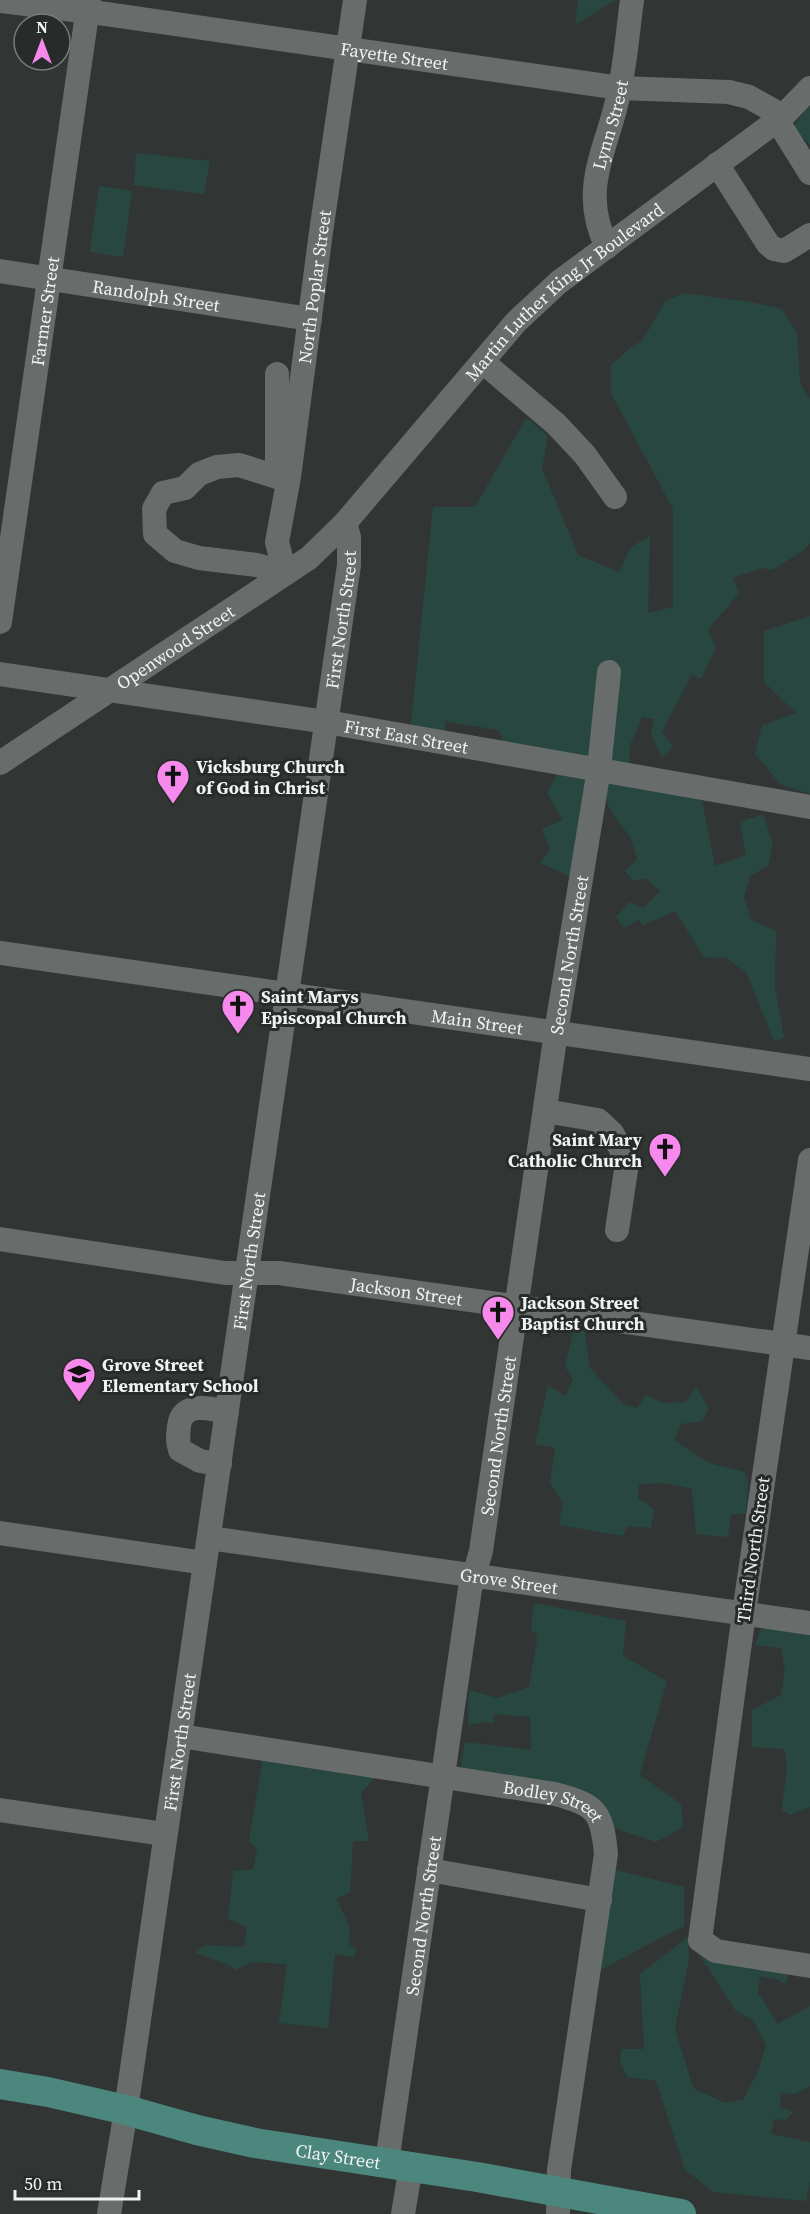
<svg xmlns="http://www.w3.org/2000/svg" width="810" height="2214" viewBox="0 0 810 2214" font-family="'Source Serif 4',serif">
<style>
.green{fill:#284741}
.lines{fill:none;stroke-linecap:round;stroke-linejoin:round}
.minor{stroke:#686d6c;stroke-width:24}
.major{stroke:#4b877d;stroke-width:30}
.labels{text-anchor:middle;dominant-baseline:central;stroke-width:6;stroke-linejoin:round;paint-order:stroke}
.street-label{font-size:18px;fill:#f0f3f3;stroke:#272c2b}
.poi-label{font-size:18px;font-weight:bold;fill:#f0f3f3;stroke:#272c2b;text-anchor:start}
</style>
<rect width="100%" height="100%" fill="#313635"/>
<!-- green -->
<g class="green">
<path d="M 578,0 L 615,0 L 575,25 Z"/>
<path d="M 808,106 L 810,107 L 810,145 L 793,127 Z"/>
<path d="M 136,153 L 210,161 L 204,194 L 134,185 Z"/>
<path d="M 99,186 L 132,191 L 123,257 L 90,252 Z"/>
<path d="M 683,293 L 751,302 L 782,309 L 797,333 L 800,383 L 810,399 L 810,543 L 804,550 L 772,570 L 762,568 L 733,578 L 739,593 L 708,630 L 716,648 L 701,679 L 692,674 L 662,732 L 673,746 L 662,757 L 651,734 L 654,719 L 642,717 L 630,745 L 629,764 L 675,790 L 702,800 L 715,866 L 746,855 L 740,822 L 763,814 L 773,844 L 768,866 L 750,876 L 744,897 L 751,920 L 776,931 L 775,987 L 784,1038 L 774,1041 L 746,972 L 726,958 L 704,957 L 675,911 L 644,925 L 638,920 L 624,928 L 616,917 L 629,902 L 643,908 L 660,891 L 646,878 L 633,881 L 625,871 L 637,859 L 630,837 L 613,814 L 604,798 L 594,809 L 589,835 L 569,876 L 540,863 L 550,850 L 542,829 L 563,820 L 547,793 L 559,771 L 505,752 L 499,730 L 445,721 L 445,743 L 410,734 L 433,507 L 475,507 L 526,418 L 548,436 L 542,468 L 578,555 L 619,572 L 631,547 L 650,536 L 648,613 L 673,607 L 673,509 L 611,393 L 611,365 L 636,343 L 641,343 L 665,302 Z"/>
<path d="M 810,616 L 810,794 L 780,784 L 755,754 L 762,725 L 796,713 L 764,682 L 764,631 Z"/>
<path d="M 574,1329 L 585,1331 L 589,1367 L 623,1404 L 637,1408 L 646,1395 L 663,1403 L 685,1402 L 696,1388 L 709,1408 L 702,1421 L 681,1424 L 674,1440 L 709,1463 L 745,1472 L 748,1484 L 746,1514 L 731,1514 L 728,1537 L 696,1534 L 692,1489 L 665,1483 L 639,1484 L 638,1498 L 654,1509 L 651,1528 L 627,1526 L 623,1536 L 559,1525 L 563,1503 L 550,1483 L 555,1448 L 535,1444 L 548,1385 L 565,1396 L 573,1380 L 565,1366 Z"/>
<path d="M 534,1603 L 626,1621 L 623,1656 L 667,1681 L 640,1775 L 681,1804 L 683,1827 L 656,1842 L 614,1828 L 605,1812 L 460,1770 L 465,1742 L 531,1750 L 530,1717 L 494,1714 L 493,1723 L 484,1722 L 468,1725 L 469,1690 L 497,1698 L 529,1687 L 538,1635 L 531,1631 Z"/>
<path d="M 762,1626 L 810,1632 L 810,1807 L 790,1815 L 782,1810 C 783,1790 790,1769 784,1749 L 752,1747 L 752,1710 L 781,1695 L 785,1670 L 781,1648 L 755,1645 Z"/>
<path d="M 263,1758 L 378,1774 L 361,1793 L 369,1841 L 353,1841 L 350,1893 L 336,1898 L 350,1928 L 349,1946 L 356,1948 L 354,1957 L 335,1954 L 328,2028 L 279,2023 L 287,1964 L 251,1962 L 236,1970 L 227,1964 L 195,1953 L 205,1945 L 244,1947 L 247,1928 L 228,1918 L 233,1871 L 253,1869 L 257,1849 L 249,1841 Z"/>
<path d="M 612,1869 L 684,1887 L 684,1926 L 596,1972 Z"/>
<path d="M 688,1937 L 689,1959 L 675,2028 L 693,2088 L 725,2103 L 743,2100 L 758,2071 L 766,2045 L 753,2020 L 735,2010 L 692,1943 L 788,1970 L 787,1983 L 780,1983 L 780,1980 L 760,1976 L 758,1993 L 778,2024 L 810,2006 L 810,2086 L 795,2094 L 781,2093 L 780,2107 L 793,2112 L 786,2120 L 774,2119 L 771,2134 L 810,2142 L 810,2181 L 806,2201 L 714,2192 L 685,2170 L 656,2081 L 627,2077 L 620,2061 L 621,2049 L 644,2049 L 640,1974 Z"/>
</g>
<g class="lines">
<!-- minor -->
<g class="minor">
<path id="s1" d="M 0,1 L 106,14 L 620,88 L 729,92 L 749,97 L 783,116"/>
<path d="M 777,120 L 810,173"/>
<path d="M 717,164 L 768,244 L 774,249 L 784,251 L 810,235"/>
<path id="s2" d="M 607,247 C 577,186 610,146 620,87 C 626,58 628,29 632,0"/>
<path id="s3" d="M 0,271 L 310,319"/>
<path d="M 483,362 L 556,424 L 585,455 L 615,497"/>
<path d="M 277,470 L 277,374"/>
<path d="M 277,477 L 239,465 L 217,467 L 199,474 L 185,488 L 163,493 L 154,509 L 155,534 L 175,551 L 199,558 L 257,565 L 285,573"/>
<path id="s4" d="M 285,573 L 277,542 L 289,477 L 321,232 L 355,0"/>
<path id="s5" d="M 0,622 L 89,0"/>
<path id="s6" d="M 0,674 L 327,722 L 810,807"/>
<path id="s7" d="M 0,763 L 309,558 L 345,523 L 516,322 L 559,282 L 783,116 L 810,88"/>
<path id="s8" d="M 0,953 L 810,1069"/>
<path d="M 545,1111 L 598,1120 L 612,1133 L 621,1149 L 626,1170 L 617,1230"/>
<path d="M 810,1160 L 744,1613 L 700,1940 L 716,1951 L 810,1966"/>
<path id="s9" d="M 0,1239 L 225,1273 L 279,1273 L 810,1348"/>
<path d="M 220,1464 L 200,1461 L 180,1450 C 177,1441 178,1435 179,1426 C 182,1401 210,1408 227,1412"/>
<path d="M 0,1533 L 205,1563"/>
<path id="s10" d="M 209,1538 L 810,1623"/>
<path id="s11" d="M 180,1736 L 555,1794 C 596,1805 602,1811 606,1854 L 559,2170 L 558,2214"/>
<path d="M 0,1810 L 165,1834"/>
<path d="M 429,1870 L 600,1900"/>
<path id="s12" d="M 387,2162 L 470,1589 L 481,1551 L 556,1032 L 599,769 L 609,672"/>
<path id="s13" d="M 109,2214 L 126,2110 L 349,565 L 349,537 L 345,523"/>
<path d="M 403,2214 L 411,2166"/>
</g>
<!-- major -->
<path class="major" id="s14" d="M 0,2084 L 48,2092 L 126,2110 L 197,2130 L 255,2143 L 477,2177 L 681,2214"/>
</g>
<!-- icons -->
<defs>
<g id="church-pin" transform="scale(1.725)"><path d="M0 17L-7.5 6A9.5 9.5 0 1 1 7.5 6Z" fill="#f788ec" stroke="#272c2b"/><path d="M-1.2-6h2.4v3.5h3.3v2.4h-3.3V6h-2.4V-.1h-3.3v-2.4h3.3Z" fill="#111"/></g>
<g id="school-pin" transform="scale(1.725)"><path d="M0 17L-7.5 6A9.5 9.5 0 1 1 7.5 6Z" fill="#f788ec" stroke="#272c2b"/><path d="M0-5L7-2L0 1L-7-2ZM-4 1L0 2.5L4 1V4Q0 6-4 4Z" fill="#111"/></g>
</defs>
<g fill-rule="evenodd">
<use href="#church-pin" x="173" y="776"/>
<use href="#church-pin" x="238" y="1006"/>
<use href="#church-pin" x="665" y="1149"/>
<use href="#church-pin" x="498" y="1312"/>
<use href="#school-pin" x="79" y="1374"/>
</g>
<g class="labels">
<!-- street labels -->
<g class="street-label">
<text stroke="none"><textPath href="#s1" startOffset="398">Fayette Street</textPath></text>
<text stroke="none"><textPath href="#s2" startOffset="126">Lynn Street</textPath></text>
<text stroke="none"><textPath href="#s4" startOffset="290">North Poplar Street</textPath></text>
<text stroke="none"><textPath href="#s7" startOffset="741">Martin Luther King Jr Boulevard</textPath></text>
<text stroke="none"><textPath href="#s3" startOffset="158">Randolph Street</textPath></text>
<text stroke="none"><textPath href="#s5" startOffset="314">Farmer Street</textPath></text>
<text stroke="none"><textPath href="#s13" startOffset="1611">First North Street</textPath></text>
<text stroke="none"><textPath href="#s7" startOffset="210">Openwood Street</textPath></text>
<text stroke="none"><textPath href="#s6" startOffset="411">First East Street</textPath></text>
<text stroke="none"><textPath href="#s12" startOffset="1221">Second North Street</textPath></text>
<text stroke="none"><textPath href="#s8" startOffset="482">Main Street</textPath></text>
<text stroke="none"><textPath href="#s13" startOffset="963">First North Street</textPath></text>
<text stroke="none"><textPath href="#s9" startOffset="410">Jackson Street</textPath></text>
<text stroke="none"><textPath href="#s12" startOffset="735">Second North Street</textPath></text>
<text transform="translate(753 1550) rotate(-82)">Third North Street</text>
<text stroke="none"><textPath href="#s10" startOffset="303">Grove Street</textPath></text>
<text stroke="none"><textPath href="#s13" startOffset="477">First North Street</textPath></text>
<text stroke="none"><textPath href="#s11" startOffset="380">Bodley Street</textPath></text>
<text stroke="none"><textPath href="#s12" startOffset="249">Second North Street</textPath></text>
<text stroke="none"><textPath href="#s14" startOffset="346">Clay Street</textPath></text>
</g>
<!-- poi labels -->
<g class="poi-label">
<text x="196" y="766">Vicksburg Church<tspan x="196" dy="21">of God in Christ</tspan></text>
<text x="261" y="996">Saint Marys<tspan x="261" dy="21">Episcopal Church</tspan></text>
<text x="642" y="1139" text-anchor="end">Saint Mary<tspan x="642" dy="21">Catholic Church</tspan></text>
<text x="521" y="1302">Jackson Street<tspan x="521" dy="21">Baptist Church</tspan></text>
<text x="102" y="1364">Grove Street<tspan x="102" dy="21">Elementary School</tspan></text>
</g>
</g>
<!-- north arrow -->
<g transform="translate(42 42)"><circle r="28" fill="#272c2b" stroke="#777c7b" stroke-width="1.5"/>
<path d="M0-4.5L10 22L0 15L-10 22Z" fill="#f788ec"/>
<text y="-9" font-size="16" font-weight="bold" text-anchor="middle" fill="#f0f3f3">N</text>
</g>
<!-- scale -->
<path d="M15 2190v9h124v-9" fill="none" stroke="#f0f3f3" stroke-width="3"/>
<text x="24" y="2190" font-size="18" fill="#f0f3f3" stroke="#272c2b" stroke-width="4.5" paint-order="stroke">50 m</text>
</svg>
